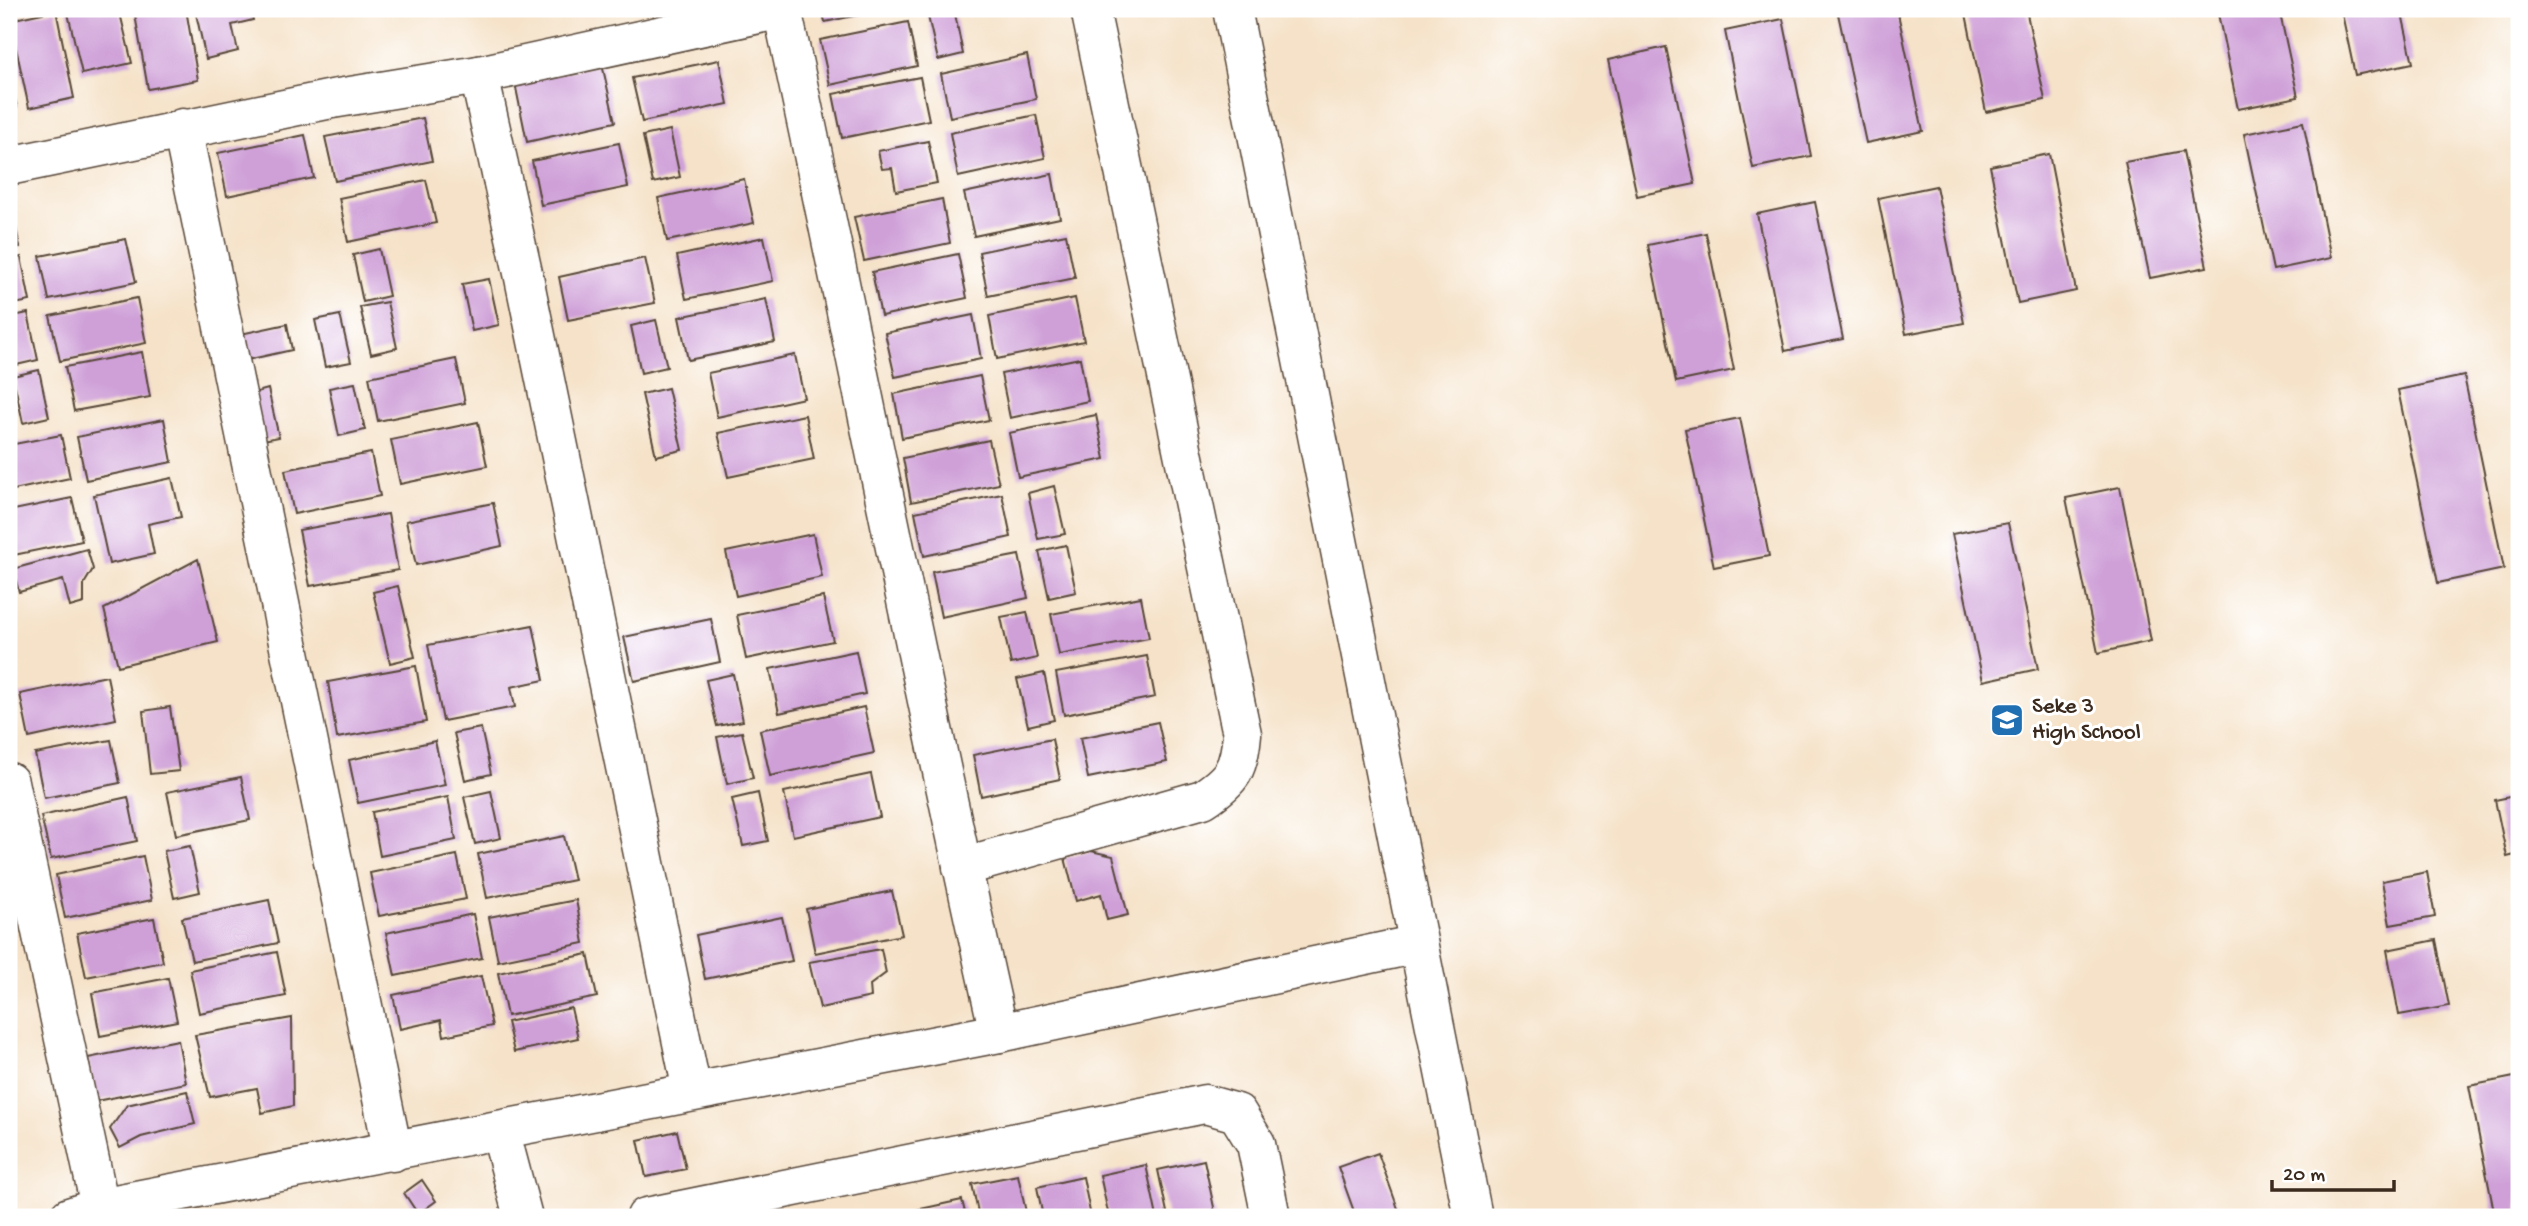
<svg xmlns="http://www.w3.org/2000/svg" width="2528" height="1226" viewBox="0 0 2528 1226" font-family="'Gochi Hand',sans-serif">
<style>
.building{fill:#cfa0d8}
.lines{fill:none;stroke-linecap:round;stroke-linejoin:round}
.street-casing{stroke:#574638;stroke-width:41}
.secondary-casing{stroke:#574638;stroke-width:41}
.street{stroke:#fff;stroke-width:38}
.secondary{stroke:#fff;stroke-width:38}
.labels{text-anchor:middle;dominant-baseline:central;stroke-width:6;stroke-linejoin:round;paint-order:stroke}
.poi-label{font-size:23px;fill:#3b2a1e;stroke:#fff;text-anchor:start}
</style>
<rect width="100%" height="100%" fill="#fff"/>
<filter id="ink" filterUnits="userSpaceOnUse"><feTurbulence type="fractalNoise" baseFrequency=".0143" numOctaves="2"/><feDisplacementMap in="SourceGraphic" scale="14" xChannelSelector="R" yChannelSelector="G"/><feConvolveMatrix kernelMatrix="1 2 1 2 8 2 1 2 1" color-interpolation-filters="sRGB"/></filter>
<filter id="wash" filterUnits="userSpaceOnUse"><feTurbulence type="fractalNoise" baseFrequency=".00686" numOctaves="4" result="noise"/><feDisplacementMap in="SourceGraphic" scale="28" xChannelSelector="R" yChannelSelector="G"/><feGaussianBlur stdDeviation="1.57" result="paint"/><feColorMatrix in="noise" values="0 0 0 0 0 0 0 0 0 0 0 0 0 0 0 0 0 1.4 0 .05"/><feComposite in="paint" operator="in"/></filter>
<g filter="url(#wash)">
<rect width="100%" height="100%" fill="#f5e2c8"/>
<g id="blocks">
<!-- building -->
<g class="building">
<path d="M 67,9 L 119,9 L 132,63 L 82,74 Z"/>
<path d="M 134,9 L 186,9 L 198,80 L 148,89 Z"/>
<path d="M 195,9 L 250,9 L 253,20 L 232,25 L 238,51 L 206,59 Z"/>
<path d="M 822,9 L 882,9 L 882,10 L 825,22 Z"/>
<path d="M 944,9 L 954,9 L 963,54 L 938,60 L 927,12 Z"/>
<path d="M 1837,9 L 1897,9 L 1923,131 L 1866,143 Z"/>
<path d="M 1965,9 L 2026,9 L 2045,100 L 1986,112 Z"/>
<path d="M 2217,9 L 2279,9 L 2298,97 L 2238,109 Z"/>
<path d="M 2341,9 L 2401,9 L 2413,63 L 2355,75 Z"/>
<path d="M 56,10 L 74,98 L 29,108 L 10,20 Z"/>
<path d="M 1783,19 L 1811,156 L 1753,168 L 1725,31 Z"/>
<path d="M 908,22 L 917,66 L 830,85 L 820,40 Z"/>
<path d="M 1666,47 L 1695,184 L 1637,196 L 1608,60 Z"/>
<path d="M 1027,55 L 1036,99 L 950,117 L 941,74 Z"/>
<path d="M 719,60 L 728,104 L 642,122 L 632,78 Z"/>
<path d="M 602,64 L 615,122 L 527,142 L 515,83 Z"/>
<path d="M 9,71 L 17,107 L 9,108 Z"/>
<path d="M 920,77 L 929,120 L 842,138 L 833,94 Z"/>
<path d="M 1036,115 L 1045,158 L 958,177 L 950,133 Z"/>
<path d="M 423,118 L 432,161 L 335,181 L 325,137 Z"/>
<path d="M 2303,122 L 2331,258 L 2273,270 L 2244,134 Z"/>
<path d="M 670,130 L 680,177 L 653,183 L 643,136 Z"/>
<path d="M 305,135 L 314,178 L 227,196 L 218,153 Z"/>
<path d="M 928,141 L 937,183 L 896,191 L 892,168 L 882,169 L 878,151 Z"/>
<path d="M 619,143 L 628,187 L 541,205 L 532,161 Z"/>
<path d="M 2183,151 L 2207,267 L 2150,278 L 2125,162 Z"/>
<path d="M 2049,154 L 2076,291 L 2018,303 L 1990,166 Z"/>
<path d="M 1052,174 L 1060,218 L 974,236 L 964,193 Z"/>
<path d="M 744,179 L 754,223 L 667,241 L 658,198 Z"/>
<path d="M 426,180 L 436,223 L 348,242 L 339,198 Z"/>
<path d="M 1936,186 L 1964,323 L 1906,334 L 1878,198 Z"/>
<path d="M 942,199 L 950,243 L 864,261 L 854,217 Z"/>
<path d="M 1815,202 L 1843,339 L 1785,351 L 1757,214 Z"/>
<path d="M 11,203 L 20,247 L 9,249 L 9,204 Z"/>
<path d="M 1706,233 L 1734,370 L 1676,382 L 1648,245 Z"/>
<path d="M 1066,234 L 1075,278 L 988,296 L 979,252 Z"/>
<path d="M 764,237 L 773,281 L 686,299 L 677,256 Z"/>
<path d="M 126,239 L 136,282 L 49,300 L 40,256 Z"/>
<path d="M 379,249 L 389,296 L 363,302 L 353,255 Z"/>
<path d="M 958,254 L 967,298 L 881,316 L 872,272 Z"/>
<path d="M 21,257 L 30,301 L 9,305 L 9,260 Z"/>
<path d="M 645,258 L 655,303 L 568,320 L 559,277 Z"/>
<path d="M 489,279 L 499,325 L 472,331 L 462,284 Z"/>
<path d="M 137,298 L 146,343 L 60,361 L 50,316 Z"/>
<path d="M 1075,298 L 1084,341 L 997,359 L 989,316 Z"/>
<path d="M 766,299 L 775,342 L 688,360 L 679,317 Z"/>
<path d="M 387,302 L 397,348 L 371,354 L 360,307 Z"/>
<path d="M 28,313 L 38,360 L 12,366 L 9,351 L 9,317 Z"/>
<path d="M 340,315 L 351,362 L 325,367 L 315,320 Z"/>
<path d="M 973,315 L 981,359 L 895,377 L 885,333 Z"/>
<path d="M 656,320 L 667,367 L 641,373 L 631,326 Z"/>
<path d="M 287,324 L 292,350 L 242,361 L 236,335 Z"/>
<path d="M 142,352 L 150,397 L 74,411 L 65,367 Z"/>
<path d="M 795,355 L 804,398 L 717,417 L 708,373 Z"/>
<path d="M 1080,358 L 1088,401 L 1010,418 L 1001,374 Z"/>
<path d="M 456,359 L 465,403 L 378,421 L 369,377 Z"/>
<path d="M 39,370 L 49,417 L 23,423 L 13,376 Z"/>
<path d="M 980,376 L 989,420 L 902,438 L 894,394 Z"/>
<path d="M 2464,376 L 2504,569 L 2438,583 L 2398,390 Z"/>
<path d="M 355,383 L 365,430 L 339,436 L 329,388 Z"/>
<path d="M 668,388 L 682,450 L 656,456 L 642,394 Z"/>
<path d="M 268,389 L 279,437 L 252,442 L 242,396 Z"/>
<path d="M 805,415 L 814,459 L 728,477 L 718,433 Z"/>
<path d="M 1096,415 L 1105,459 L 1018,477 L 1009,433 Z"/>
<path d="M 1740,418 L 1769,556 L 1714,567 L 1685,429 Z"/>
<path d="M 164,419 L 172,462 L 86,480 L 77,437 Z"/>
<path d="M 478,422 L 487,466 L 400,484 L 391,440 Z"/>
<path d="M 61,435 L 70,478 L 9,491 L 9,445 Z"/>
<path d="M 989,440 L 999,484 L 911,502 L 903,458 Z"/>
<path d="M 371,453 L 380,496 L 294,514 L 285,470 Z"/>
<path d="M 172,478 L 181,517 L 148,524 L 154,554 L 109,564 L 94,495 Z"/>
<path d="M 1054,486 L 1065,534 L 1038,539 L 1028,493 Z"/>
<path d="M 2120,487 L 2151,641 L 2098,653 L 2066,498 Z"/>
<path d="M 1002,494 L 1011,537 L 924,556 L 915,512 Z"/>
<path d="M 72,498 L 82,541 L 9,556 L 9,511 Z"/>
<path d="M 493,503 L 502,546 L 416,565 L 406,521 Z"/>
<path d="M 388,514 L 398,570 L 310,586 L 299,530 Z"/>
<path d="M 2008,523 L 2038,669 L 1983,681 L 1952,534 Z"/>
<path d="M 813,534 L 822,577 L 736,596 L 726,552 Z"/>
<path d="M 1066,545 L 1076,592 L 1049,598 L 1039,551 Z"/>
<path d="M 87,549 L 93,569 L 84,584 L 84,603 L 70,607 L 63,580 L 19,592 L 13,569 Z"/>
<path d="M 1019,555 L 1028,598 L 941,617 L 932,572 Z"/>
<path d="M 198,559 L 218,642 L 118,666 L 104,609 Z"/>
<path d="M 398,586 L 415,657 L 390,663 L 373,592 Z"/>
<path d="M 823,597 L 833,641 L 746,659 L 737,615 Z"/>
<path d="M 1141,597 L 1149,638 L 1059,655 L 1051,614 Z"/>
<path d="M 1027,612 L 1037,658 L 1011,664 L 1001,617 Z"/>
<path d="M 711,619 L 720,662 L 634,681 L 624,637 Z"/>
<path d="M 533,625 L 544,680 L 511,687 L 515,707 L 443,721 L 428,645 Z"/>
<path d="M 856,651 L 865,694 L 779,713 L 770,669 Z"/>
<path d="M 1147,656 L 1155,697 L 1064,715 L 1056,673 Z"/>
<path d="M 416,666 L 426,722 L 337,738 L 328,682 Z"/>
<path d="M 1044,673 L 1054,720 L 1028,726 L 1017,679 Z"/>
<path d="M 733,674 L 743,721 L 717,726 L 706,680 Z"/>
<path d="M 107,676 L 116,719 L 29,738 L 20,694 Z"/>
<path d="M 170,707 L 179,771 L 150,774 L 143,711 Z"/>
<path d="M 864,707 L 874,753 L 770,776 L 760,730 Z"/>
<path d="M 1158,722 L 1167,762 L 1088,778 L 1080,738 Z"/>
<path d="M 481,728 L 491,774 L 465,780 L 454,733 Z"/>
<path d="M 742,732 L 753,778 L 727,784 L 717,737 Z"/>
<path d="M 1052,739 L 1060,779 L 981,796 L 973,755 Z"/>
<path d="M 111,740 L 120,783 L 44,798 L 35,754 Z"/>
<path d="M 435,741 L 445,785 L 358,803 L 349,760 Z"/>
<path d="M 871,774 L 880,817 L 793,836 L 784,792 Z"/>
<path d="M 241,777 L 250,820 L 176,835 L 167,792 Z"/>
<path d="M 491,791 L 501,838 L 475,844 L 464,797 Z"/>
<path d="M 758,793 L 768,841 L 743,846 L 732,799 Z"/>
<path d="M 2519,795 L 2519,854 L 2507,857 L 2495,800 Z"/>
<path d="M 128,797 L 137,841 L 51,859 L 41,816 Z"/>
<path d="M 448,797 L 456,840 L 380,856 L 372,812 Z"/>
<path d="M 564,836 L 574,880 L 487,898 L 478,854 Z"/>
<path d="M 190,846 L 200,892 L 174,898 L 164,851 Z"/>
<path d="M 1091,851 L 1113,856 L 1128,915 L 1107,920 L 1101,894 L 1076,901 L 1065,858 Z"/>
<path d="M 457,855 L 466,899 L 379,916 L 370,873 Z"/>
<path d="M 143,856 L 152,900 L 65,918 L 56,875 Z"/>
<path d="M 2427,872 L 2435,917 L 2390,925 L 2382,881 Z"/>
<path d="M 892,891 L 902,935 L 815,953 L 806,909 Z"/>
<path d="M 269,900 L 278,943 L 192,961 L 182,918 Z"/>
<path d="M 576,900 L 584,943 L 498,961 L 489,917 Z"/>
<path d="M 473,914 L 482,958 L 395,976 L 386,933 Z"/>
<path d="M 782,917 L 792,961 L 705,979 L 696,935 Z"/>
<path d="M 154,918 L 163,962 L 86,977 L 77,933 Z"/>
<path d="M 2436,940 L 2449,1006 L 2399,1015 L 2387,950 Z"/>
<path d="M 881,949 L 886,973 L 870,985 L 871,997 L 820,1008 L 809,962 Z"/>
<path d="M 277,952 L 286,996 L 199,1013 L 190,970 Z"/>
<path d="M 588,954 L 597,997 L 507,1016 L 498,973 Z"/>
<path d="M 481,976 L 492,1026 L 444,1036 L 441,1020 L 400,1029 L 393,995 Z"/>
<path d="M 168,978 L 177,1021 L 100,1036 L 92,993 Z"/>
<path d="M 571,1008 L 578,1038 L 514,1052 L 507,1022 Z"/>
<path d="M 292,1018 L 293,1106 L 262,1113 L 257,1088 L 210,1097 L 195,1035 Z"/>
<path d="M 178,1040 L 186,1083 L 96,1101 L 88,1058 Z"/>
<path d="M 2519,1076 L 2519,1217 L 2495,1217 L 2469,1086 Z"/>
<path d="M 187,1091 L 195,1124 L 141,1137 L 120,1148 L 110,1129 L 127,1105 Z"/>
<path d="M 677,1131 L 686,1169 L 646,1177 L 638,1140 Z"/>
<path d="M 1378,1153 L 1401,1217 L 1356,1217 L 1338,1167 Z"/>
<path d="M 1204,1160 L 1216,1217 L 1168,1217 L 1158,1170 Z"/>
<path d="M 1146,1165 L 1157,1217 L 1109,1217 L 1100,1175 Z"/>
<path d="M 1018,1175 L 1027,1217 L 979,1217 L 972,1184 Z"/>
<path d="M 1083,1177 L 1091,1217 L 1043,1217 L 1037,1187 Z"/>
<path d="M 422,1180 L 436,1201 L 418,1214 L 404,1193 Z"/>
<path d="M 962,1200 L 966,1217 L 918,1217 L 916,1210 Z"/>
</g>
</g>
</g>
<g filter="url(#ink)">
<use href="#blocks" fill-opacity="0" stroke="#574638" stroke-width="2"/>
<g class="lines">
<!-- street casing -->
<g class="street-casing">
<g id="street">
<path d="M 782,9 C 856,350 922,692 999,1033"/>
<path d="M 479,75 L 782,9"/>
<path d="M 182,128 L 393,1152"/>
<path d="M 9,166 L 332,99 L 479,75 L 523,273 L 692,1091"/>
<path d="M 9,782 L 100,1207"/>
<path d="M 962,867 L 1203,799 C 1233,779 1239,769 1242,734 L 1090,9"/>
<path d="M 500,1130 L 523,1217"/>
<path d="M 69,1217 L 100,1207 L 999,1033 L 1418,944"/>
<path d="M 646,1217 L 1205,1104 L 1237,1113 L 1256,1144 L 1271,1217"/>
</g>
</g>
<!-- secondary casing -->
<g class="secondary-casing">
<path id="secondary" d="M 1232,9 L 1473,1217"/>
</g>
<!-- street -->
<use href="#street" class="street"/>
<!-- secondary -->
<use href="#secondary" class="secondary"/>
</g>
</g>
<!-- icons -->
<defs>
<g id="school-square" transform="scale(1.75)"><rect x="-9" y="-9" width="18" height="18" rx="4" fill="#1f6fb2" stroke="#fff"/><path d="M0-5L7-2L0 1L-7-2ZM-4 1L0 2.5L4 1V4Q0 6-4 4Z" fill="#fff"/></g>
</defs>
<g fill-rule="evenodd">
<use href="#school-square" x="2007" y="720"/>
</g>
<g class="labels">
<!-- poi labels -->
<g class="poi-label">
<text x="2032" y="707">Seke 3<tspan x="2032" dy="26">High School</tspan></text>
</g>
</g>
<!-- margin -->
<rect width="2528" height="1226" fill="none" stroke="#fff" stroke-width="35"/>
<!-- scale -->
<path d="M2272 1180v10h122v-10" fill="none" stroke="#3b2a1e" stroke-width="3.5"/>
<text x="2283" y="1180" font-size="21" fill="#3b2a1e" stroke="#ffffff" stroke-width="5" paint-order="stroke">20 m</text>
</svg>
